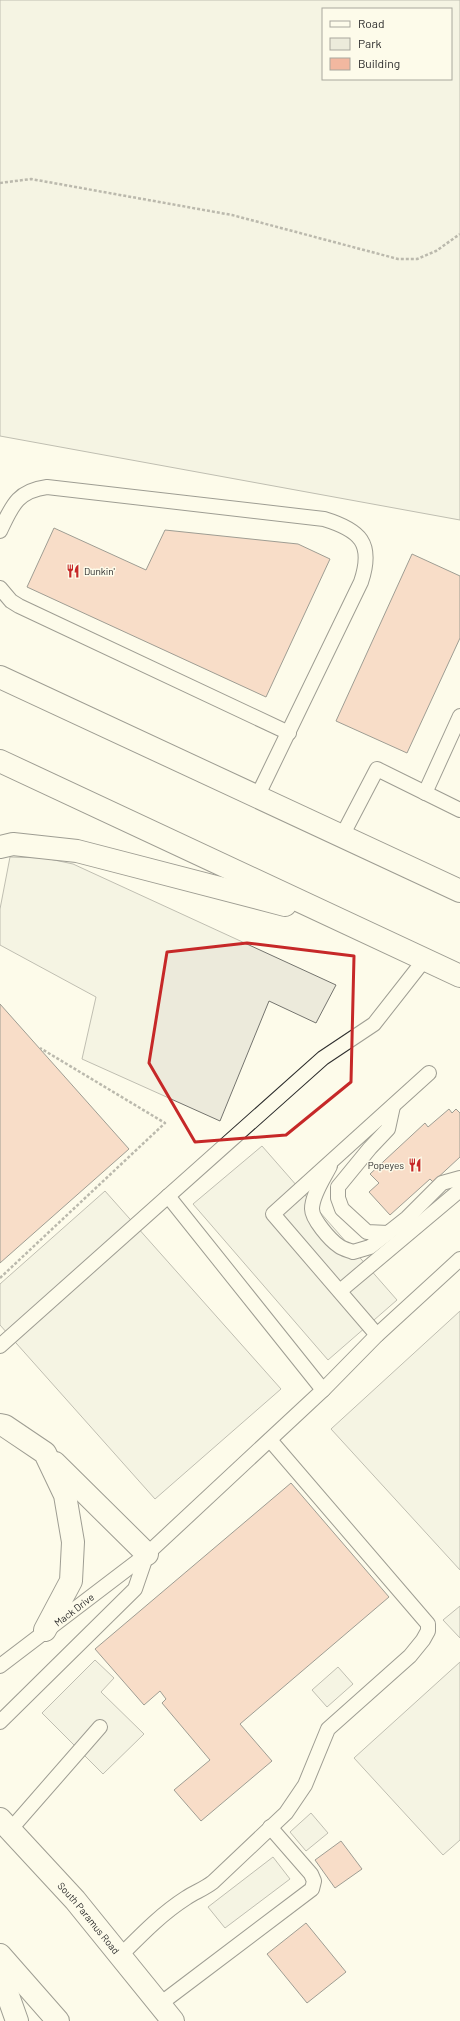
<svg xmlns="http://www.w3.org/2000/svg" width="460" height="2021" viewBox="0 0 460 2021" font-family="Barlow,sans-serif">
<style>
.green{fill:#ecebdb;stroke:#74746e;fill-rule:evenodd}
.parking{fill:#eceadb;stroke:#74746e}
.building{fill:#f2b8a0;stroke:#2b2b2b}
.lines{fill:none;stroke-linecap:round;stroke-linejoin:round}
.lane-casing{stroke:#2b2b2b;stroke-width:16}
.secondary-casing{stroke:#2b2b2b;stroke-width:24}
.highway-casing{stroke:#2b2b2b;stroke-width:24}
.path{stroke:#6a6964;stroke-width:2.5;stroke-dasharray:3 2;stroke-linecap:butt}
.lane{stroke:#fdfbea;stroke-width:14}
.secondary{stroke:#fdfbea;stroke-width:22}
.highway{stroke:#fdfbea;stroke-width:22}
.marked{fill:none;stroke:#c62828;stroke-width:3;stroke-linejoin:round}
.labels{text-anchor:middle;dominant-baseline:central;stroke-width:3;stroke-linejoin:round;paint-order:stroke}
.poi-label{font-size:10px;fill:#2b2b2b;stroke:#fdfbea;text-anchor:start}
.street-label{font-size:10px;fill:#2b2b2b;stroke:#fdfbea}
</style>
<rect width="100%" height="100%" fill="#fdfbea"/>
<!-- green -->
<path class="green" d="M 0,0 L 460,0 L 460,520 L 0,436 ZM 323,9 L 451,9 L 451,79 L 323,79 Z"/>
<!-- parking -->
<g class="parking">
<path d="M 10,857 L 45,858 L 73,864 L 336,985 L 316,1023 L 269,1001 L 220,1121 L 82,1059 L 96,997 L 0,945 L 0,909 Z"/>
<path d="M 262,1146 L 397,1300 L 328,1360 L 193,1204 Z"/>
<path d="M 105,1191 L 281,1389 L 155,1499 L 0,1325 L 0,1284 Z"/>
<path d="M 460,1311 L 460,1570 L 331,1429 Z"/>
<path d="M 460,1606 L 460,1638 L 443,1620 Z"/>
<path d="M 95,1660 L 114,1678 L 101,1692 L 144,1734 L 103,1774 L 42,1713 Z"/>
<path d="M 460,1662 L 460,1840 L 443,1855 L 354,1758 Z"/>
<path d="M 338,1667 L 353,1684 L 327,1707 L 312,1690 Z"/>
<path d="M 311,1813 L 328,1833 L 306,1851 L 290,1832 Z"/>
<path d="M 273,1857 L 290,1879 L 225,1928 L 208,1907 Z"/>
</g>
<!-- building -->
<g class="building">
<path d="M 54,528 L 146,570 L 165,530 L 298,544 L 330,559 L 266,697 L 27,587 Z"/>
<path d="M 412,554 L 460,576 L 460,638 L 407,753 L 336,721 Z"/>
<path d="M 0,1004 L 129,1149 L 0,1263 Z"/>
<path d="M 449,1109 L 452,1113 L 456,1109 L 460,1113 L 460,1157 L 433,1182 L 430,1179 L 390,1215 L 369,1192 L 379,1183 L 370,1174 L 425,1123 L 428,1127 Z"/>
<path d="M 291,1483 L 389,1597 L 240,1724 L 272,1761 L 201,1821 L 174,1790 L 210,1760 L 162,1703 L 166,1699 L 160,1691 L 144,1705 L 95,1649 Z"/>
<path d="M 341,1841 L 362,1869 L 335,1888 L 315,1860 Z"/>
<path d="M 306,1923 L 346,1972 L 307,2003 L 267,1954 Z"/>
</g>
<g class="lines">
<!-- lane casing -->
<g class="lane-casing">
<g id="lane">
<path d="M 0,531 C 12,506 17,491 47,487 L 324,519 C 360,530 374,543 361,582 L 257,797"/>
<path d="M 0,588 L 11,601 L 19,606 L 289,733"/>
<path d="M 425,793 L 460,716"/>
<path d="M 342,836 L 377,769 L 460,810"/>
<path d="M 393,1106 L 388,1129 L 370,1148 L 338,1187 L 338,1198 L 342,1209 L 367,1232 L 388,1233 L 407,1218 L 442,1183 L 460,1178"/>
<path d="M 330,1166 C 324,1178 312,1195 312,1209 C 312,1219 330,1240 339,1246 C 343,1249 348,1250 353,1252 L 370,1247 L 388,1233"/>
<path d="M 168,1196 L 323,1390"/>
<path d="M 340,1291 L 460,1190"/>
<path d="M 377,1335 L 273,1214 L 429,1073"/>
<path d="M 0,1346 L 323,1058 L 374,1024 L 425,959"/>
<path id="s1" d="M 0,1666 L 147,1554 L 323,1390 L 377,1335 L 460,1259"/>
<path d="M 0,1722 L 135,1589 L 147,1554"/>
<path d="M 10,1830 L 100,1727"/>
<path d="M 120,1956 C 141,1935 161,1914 186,1898 C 195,1892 204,1889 213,1882 L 286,1813 L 305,1785 L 328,1729 L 410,1656 L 423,1640 L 428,1631 L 428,1624 L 270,1440"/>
<path d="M 160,2004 L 312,1889 L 314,1881 L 311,1874 L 270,1827"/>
</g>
</g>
<!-- secondary casing -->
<g class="secondary-casing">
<g id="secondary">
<path d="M 0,1425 L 5,1426 L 45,1453 L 65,1495 L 73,1542 L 71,1581 L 45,1630"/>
<path d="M 55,1463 L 147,1554"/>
<path id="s2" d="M 0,1819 L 75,1900 L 173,2021"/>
<path d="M 0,1955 L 58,2021"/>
<path d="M 0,1973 L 17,2021"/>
</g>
</g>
<!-- highway casing -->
<g class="highway-casing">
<g id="highway">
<path d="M 0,677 L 460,891"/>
<path d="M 0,761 L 460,976"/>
<path d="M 0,847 L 13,844 L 77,851 L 285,905"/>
</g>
</g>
<!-- path -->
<g class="path">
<path d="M 0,183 L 31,179 L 232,215 L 398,259 L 417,259 L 436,251 L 460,234"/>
<path d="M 0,1278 L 165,1123 L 40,1048"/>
</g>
<!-- lane -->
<use href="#lane" class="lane"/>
<!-- secondary -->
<use href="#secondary" class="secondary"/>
<!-- highway -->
<use href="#highway" class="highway"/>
</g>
<!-- marked area -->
<path d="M0 0H460V2021H0ZM 247,943 L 354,956 L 351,1082 L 286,1135 L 195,1142 L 149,1063 L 167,952 Z" fill="#fdfbea" fill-opacity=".55" fill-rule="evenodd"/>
<path class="marked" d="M 247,943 L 354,956 L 351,1082 L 286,1135 L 195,1142 L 149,1063 L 167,952 Z"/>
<!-- icons -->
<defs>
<g id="restaurant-bare" transform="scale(1.08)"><path d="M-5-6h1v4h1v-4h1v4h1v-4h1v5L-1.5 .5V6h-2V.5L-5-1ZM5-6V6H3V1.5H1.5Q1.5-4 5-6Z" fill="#c62828" stroke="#fdfbea" stroke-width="2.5" paint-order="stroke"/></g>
</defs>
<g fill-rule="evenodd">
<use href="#restaurant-bare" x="73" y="571"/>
<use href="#restaurant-bare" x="415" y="1165"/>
</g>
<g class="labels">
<!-- poi labels -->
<g class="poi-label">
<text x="84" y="571">Dunkin'</text>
<text x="404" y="1165" text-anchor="end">Popeyes</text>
</g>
<!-- street labels -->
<g class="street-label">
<text stroke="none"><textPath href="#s1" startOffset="93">Mack Drive</textPath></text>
<text stroke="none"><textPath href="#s2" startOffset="133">South Paramus Road</textPath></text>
</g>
</g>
<!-- legend -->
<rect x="322" y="8" width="130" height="72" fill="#fdfbea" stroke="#a9a89e"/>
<rect x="330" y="21" width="20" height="6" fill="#fdfbea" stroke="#a9a89e"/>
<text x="358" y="28" font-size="12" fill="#2b2b2b">Road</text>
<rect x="330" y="38" width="20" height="12" fill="#ecebdb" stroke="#a9a89e"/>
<text x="358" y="48" font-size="12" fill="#2b2b2b">Park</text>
<rect x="330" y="58" width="20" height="12" fill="#f2b8a0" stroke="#a9a89e"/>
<text x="358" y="68" font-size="12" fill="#2b2b2b">Building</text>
</svg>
